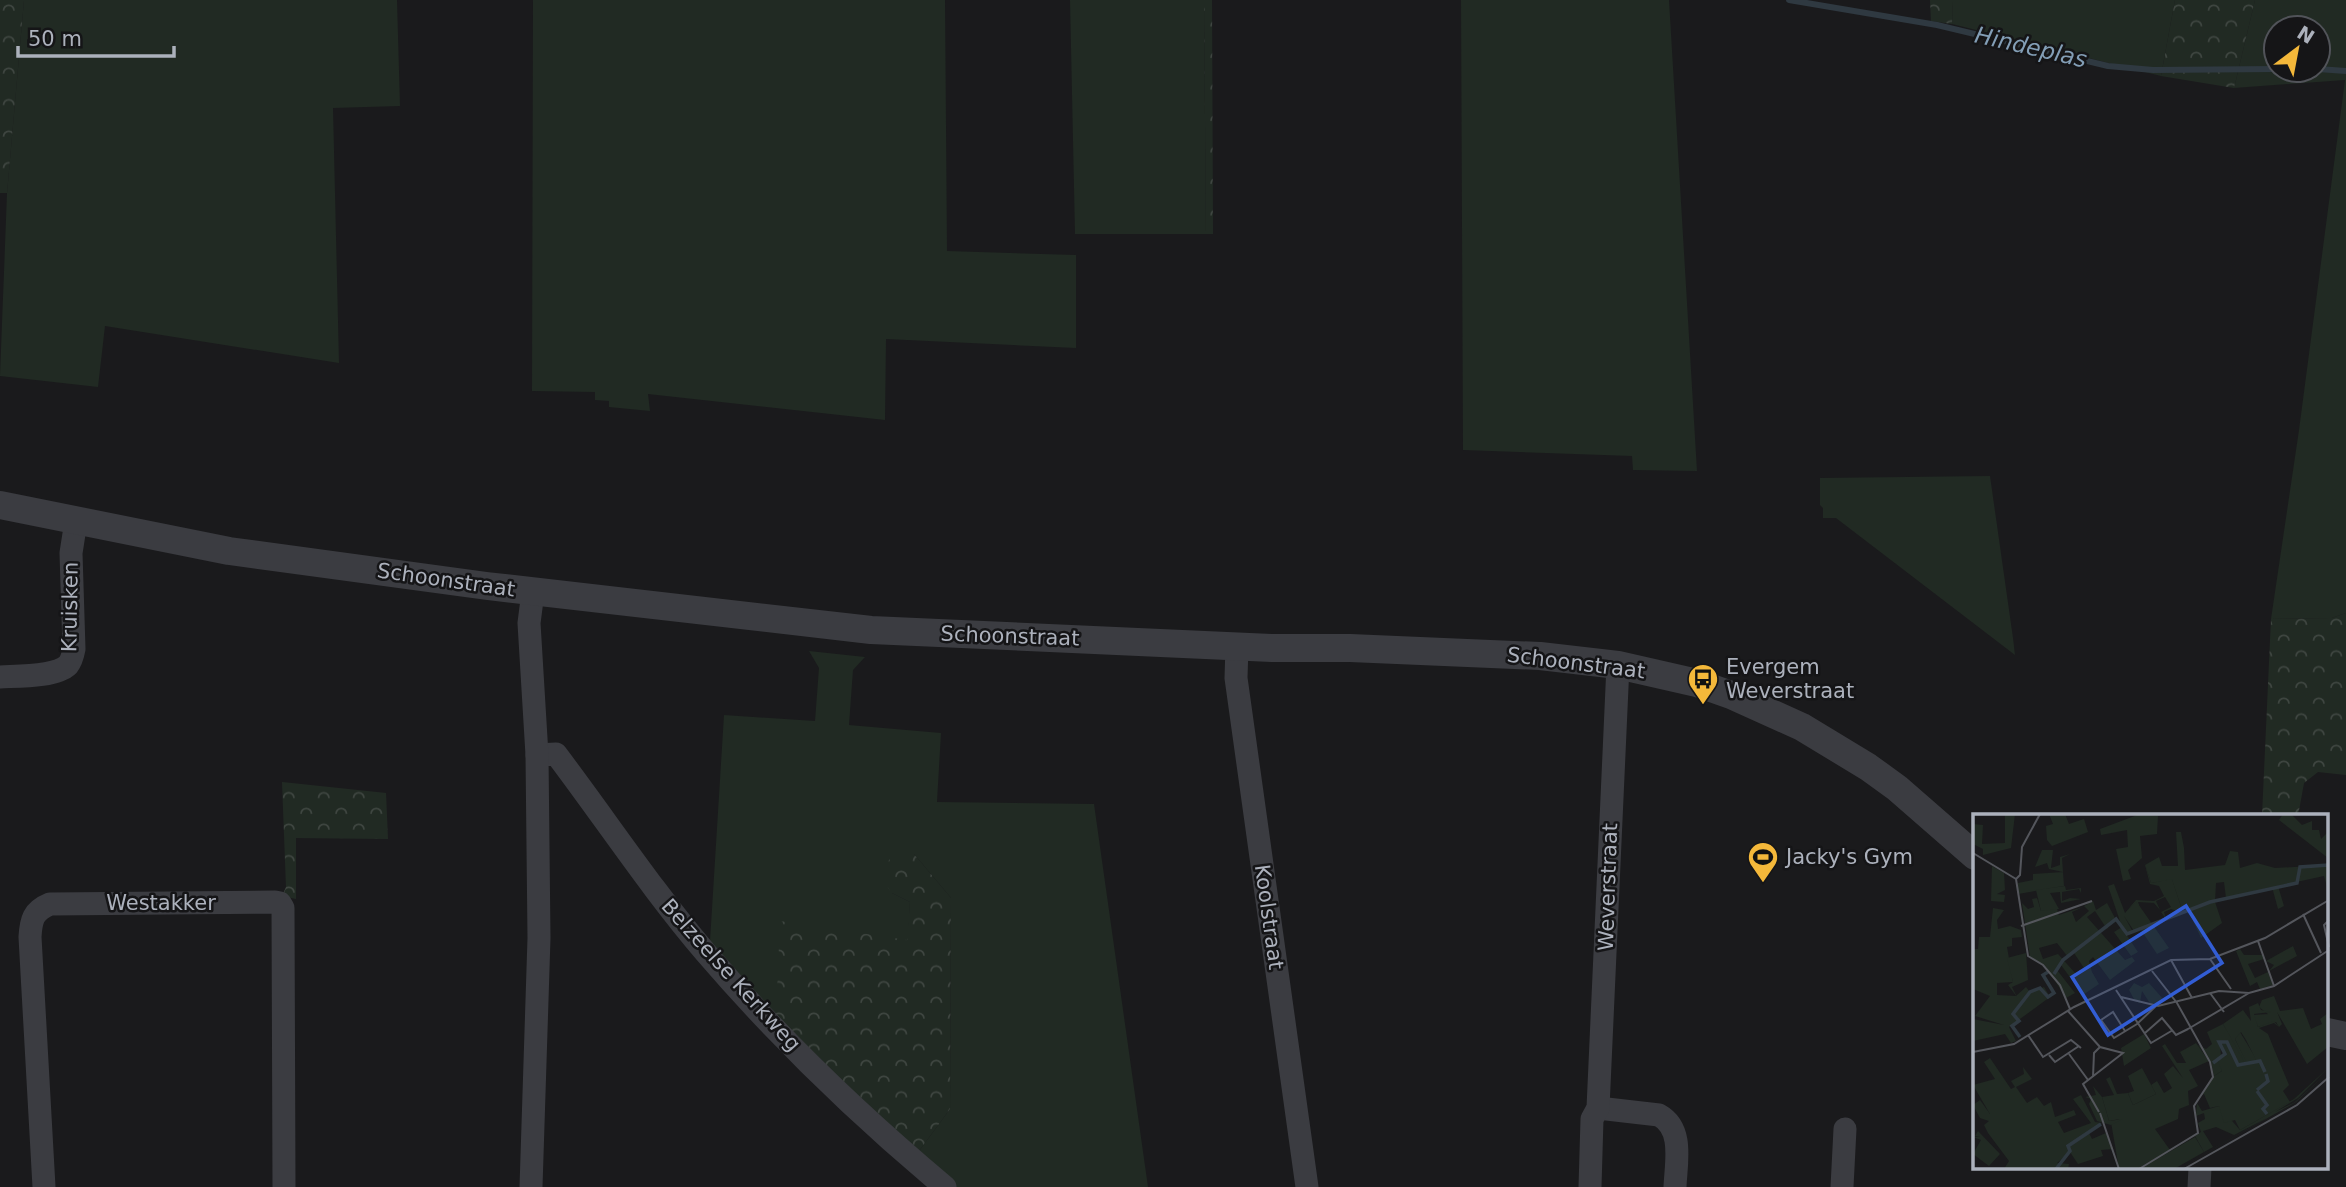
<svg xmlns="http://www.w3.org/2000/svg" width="2346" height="1187" viewBox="0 0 2346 1187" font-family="'DejaVu Sans',sans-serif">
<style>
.green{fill:#212a23;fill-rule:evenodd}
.forest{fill:url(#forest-crowns)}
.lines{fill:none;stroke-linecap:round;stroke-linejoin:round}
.stream{stroke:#2f3941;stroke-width:6}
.minor{stroke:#3b3c41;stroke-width:23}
.tertiary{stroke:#3b3c41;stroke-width:28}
.labels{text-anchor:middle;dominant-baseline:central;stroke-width:5;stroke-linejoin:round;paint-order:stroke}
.street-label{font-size:21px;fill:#acb1bc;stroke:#151517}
.poi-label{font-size:21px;fill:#acb1bc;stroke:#151517;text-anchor:start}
.water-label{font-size:23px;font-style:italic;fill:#839eb6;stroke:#151517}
.inset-river{fill:none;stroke:#2f3941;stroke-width:3.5}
.inset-road{fill:none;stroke:#54565c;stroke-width:2}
.view{fill:#325dd4;fill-opacity:0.15;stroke:#325dd4;stroke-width:3.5}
.inset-edge{fill:none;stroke:#acb1bc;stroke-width:3.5}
</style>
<defs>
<pattern id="forest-crowns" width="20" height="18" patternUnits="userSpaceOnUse" patternTransform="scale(1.75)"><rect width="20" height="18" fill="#212a23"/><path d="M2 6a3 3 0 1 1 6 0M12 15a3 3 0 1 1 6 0" fill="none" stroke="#3f4641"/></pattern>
</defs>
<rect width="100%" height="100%" fill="#1a1a1c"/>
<!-- green -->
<g class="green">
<path d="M 24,0 L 397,0 L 400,106 L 333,108 L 339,363 L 105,326 L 98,387 L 0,376 L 7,193 Z"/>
<path d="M 533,0 L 945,0 L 947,251 L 1076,255 L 1076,348 L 886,339 L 885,420 L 648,394 L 650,411 L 609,407 L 609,401 L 595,400 L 595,392 L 532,391 Z"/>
<path d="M 1070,0 L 1204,0 L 1206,234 L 1075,234 Z"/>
<path d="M 1461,0 L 1669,0 L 1697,471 L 1633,470 L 1632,456 L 1463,450 Z"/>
<path d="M 1953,0 L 2175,0 L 2161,76 L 1952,24 Z"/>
<path d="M 2255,0 L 2346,0 L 2346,613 L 2332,618 L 2271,619 L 2299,430 L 2345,80 L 2234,88 ZM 2276,28 L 2318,28 L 2318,70 L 2276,70 Z"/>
<path d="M 1990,476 L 2013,638 L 2015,655 L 1836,518 L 1823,518 L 1823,508 L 1820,505 L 1820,478 Z"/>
<path d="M 809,651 L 865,657 L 853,670 L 849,725 L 941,733 L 937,802 L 1094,804 L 1148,1187 L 955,1187 L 916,1155 L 950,1109 L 951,898 L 914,854 L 892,893 L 910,902 L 908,940 L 776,1016 L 710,941 L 724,715 L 815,721 L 819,668 Z"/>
</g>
<!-- forest -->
<g class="forest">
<path d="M 0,0 L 24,0 L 7,193 L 0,193 Z"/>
<path d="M 1204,0 L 1212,0 L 1213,234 L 1206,234 Z"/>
<path d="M 1930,0 L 1953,0 L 1952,24 L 1931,21 Z"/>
<path d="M 2175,0 L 2255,0 L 2234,88 L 2161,76 Z"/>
<path d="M 2346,613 L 2346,775 L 2318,772 L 2304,783 L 2298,816 L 2262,816 L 2271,619 L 2332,618 Z"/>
<path d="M 282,782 L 386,793 L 388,839 L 296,838 L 296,899 L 282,896 L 286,887 Z"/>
<path d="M 901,851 L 914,854 L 951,898 L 950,1109 L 916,1155 L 776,1016 L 780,921 L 907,940 L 910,902 L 892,893 L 879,876 L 891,857 Z"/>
</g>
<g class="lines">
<!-- stream -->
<g class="stream">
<path d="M 1789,0 L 1937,25 L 2108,66 L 2153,70 L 2276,69"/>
<path d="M 2318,69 L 2346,71"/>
</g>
<!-- minor -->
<g class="minor">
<path d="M 1237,646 L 1236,678 L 1307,1187"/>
<path d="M 0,677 C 17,676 56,677 68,665 C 72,660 73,654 74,649 L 71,553 L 76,521"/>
<path d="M 537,755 L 556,754 C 606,820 652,890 706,953 C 779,1038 860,1116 945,1187"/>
<path d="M 1598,1108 L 1659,1115 C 1684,1129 1676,1162 1675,1187"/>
<path d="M 44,1187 L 30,937 C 31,920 33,911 50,904 L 275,902 L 280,903 L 283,908 L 284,1187"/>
<path d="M 531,1187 L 539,938 L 537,755 L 529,623 L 533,592"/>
<path d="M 1590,1187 L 1592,1119 L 1598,1108 L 1618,665"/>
<path d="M 1842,1187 L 1845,1129"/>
<path d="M 2199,1187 L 2200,1168"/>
</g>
<!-- tertiary -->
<g class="tertiary">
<path d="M 0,505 L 229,551 L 487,586 L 871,630 L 1272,648 L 1350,648 L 1540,656 L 1618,665 L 1697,683 L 1731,695 L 1802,727 L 1868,767 L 1897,788 L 1975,856"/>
<path d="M 2327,1032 L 2346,1036"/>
</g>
</g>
<!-- icons -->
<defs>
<g id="bus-pin" transform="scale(1.575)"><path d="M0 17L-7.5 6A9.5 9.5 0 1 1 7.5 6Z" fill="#f4b83a" stroke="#151517"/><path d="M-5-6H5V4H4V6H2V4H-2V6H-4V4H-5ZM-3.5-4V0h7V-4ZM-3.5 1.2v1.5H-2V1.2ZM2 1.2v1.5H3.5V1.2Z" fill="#111"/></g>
<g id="stadium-pin" transform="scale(1.575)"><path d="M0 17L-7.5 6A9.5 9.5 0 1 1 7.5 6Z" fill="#f4b83a" stroke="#151517"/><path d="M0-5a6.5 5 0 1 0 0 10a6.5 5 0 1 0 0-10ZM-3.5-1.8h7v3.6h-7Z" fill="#111"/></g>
</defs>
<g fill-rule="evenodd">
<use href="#bus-pin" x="1703" y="679"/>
<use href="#stadium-pin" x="1763" y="857"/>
</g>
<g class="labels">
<!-- street labels -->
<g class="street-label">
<text transform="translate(446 580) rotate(8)">Schoonstraat</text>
<text transform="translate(70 607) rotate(-89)">Kruisken</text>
<text transform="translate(1010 636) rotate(2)">Schoonstraat</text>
<text transform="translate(1576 663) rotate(7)">Schoonstraat</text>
<text transform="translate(1608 887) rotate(-88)">Weverstraat</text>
<text x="161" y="903">Westakker</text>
<text transform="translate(1269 917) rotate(82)">Koolstraat</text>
<text transform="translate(731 975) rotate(48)">Belzeelse Kerkweg</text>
</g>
<!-- poi labels -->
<g class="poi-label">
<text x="1726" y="667">Evergem<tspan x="1726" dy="24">Weverstraat</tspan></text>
<text x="1786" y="857">Jacky's Gym</text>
</g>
<!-- water labels -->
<g class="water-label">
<text transform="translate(2031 47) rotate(13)">Hindeplas</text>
</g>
</g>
<!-- overview -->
<g transform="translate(1973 814)">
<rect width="355" height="355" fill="#1a1a1c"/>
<path d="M 32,0 L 42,0 L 38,34 L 10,41 L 10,35 L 0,30 L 0,10 L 10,11 L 9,30 L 32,29 ZM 76,0 L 92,0 L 96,10 L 111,5 L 115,18 L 79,32 L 74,26 L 73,12 L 80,10 ZM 167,0 L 185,2 L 184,20 L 167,22 L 169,44 L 155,56 L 158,65 L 150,67 L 143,35 L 155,33 L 154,16 L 128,21 L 127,15 ZM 310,0 L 318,0 L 329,11 L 339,7 L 339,16 L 346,16 L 348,25 L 355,18 L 355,44 L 306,6 ZM 203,18 L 208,18 L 211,34 L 212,56 L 252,51 L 257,37 L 265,38 L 267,54 L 284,49 L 302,54 L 355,51 L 355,76 L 351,62 L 305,72 L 311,92 L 305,95 L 299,73 L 253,84 L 251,68 L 243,69 L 242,88 L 249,109 L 228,124 L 215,96 L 210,99 L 199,66 L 178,69 L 172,51 L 186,43 L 189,52 L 205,52 ZM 69,36 L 80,36 L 78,54 L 87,51 L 87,43 L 97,40 L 89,44 L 91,72 L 45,80 L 45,69 L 60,66 L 60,60 L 90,58 L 76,55 L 74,49 L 62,53 ZM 19,52 L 31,59 L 32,76 L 24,80 L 32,81 L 31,88 L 18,87 ZM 141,70 L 152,99 L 163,87 L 196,134 L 184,140 L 168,116 L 161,117 L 151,102 L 160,118 L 153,120 L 165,138 L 158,142 L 141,118 L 149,113 L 135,72 ZM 64,84 L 68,97 L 83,92 L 86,101 L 110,93 L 99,98 L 103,108 L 116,97 L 111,92 L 120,87 L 123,96 L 134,89 L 142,104 L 134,115 L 122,97 L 114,103 L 152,146 L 159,143 L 162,147 L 137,166 L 120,143 L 116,147 L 119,158 L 126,170 L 110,181 L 88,151 L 84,156 L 102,179 L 93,184 L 73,153 L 57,143 L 49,89 L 55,95 L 61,93 L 59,85 ZM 84,129 L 95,143 L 101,139 L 111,154 L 103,160 L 85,140 L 70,145 L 66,134 ZM 20,94 L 31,96 L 24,106 L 25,115 L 37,112 L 48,116 L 49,123 L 39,124 L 39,132 L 34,133 L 40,168 L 24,169 L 24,181 L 43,182 L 53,173 L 57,178 L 71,173 L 77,183 L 36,213 L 43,227 L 38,229 L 32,220 L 0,227 L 0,205 L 31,211 L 2,202 L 17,182 L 0,175 L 0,135 L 5,135 L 6,123 L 17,123 ZM 320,132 L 324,142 L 296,157 L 301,151 L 293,147 ZM 267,135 L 271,141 L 290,141 L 291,145 L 275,150 L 282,164 L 295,158 L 300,171 L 287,175 L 284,168 L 277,172 L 263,137 ZM 161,169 L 169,173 L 176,169 L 191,186 L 178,191 L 169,177 L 167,189 L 162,187 L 156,176 ZM 301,182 L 307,197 L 330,194 L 338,215 L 349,210 L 347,205 L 355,199 L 355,233 L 334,250 L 304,198 L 309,210 L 306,213 L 303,208 L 285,213 L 280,201 L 295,200 L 286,193 L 289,186 ZM 250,210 L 270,242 L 262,225 L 267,218 L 285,248 L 265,250 L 254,228 L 247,228 L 249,257 L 241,262 L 238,248 L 225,231 L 233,235 L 239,230 L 234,218 ZM 223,229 L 236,247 L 216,256 L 225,272 L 215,277 L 216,291 L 206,295 L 205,305 L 182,315 L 197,336 L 164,355 L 146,355 L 138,308 L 147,305 L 136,307 L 129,283 L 141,281 L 133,265 L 137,263 L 144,280 L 155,279 L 160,291 L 183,280 L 178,271 L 184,267 L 191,279 L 199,274 L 191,260 L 200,252 L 210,264 L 189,232 L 192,230 L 204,249 L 213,249 L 207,238 ZM 17,244 L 38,275 L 42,273 L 38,267 L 51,260 L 50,253 L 59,265 L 43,273 L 54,289 L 64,283 L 71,292 L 78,288 L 82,303 L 101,296 L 103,301 L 85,308 L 91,319 L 118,309 L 100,285 L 108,281 L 122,308 L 129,309 L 116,319 L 119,325 L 133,319 L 140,335 L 128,336 L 130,342 L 105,350 L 97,338 L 84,349 L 96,350 L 95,355 L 31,355 L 36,347 L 15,319 L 11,311 L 16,307 L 7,304 L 0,291 L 7,286 L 17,300 L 0,271 L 22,265 L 11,248 ZM 355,254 L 325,284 L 302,298 L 322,288 L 355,258 L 323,288 L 204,355 L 294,304 L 261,321 L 243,313 L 230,317 L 240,333 L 231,338 L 222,322 L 228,318 L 225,309 L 232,305 L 231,299 L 223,302 L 224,289 L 229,297 L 246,292 L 267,316 L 321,285 ZM 5,317 L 27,340 L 16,352 L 0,340 L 8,326 L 0,323 L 7,323 L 2,322 Z" fill="#212a23" fill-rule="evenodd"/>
<path d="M 171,47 L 178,69 L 199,65 L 210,99 L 198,95 L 191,98 L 193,105 L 188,98 L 198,93 L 192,83 L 183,87 L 187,96 L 181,89 L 165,88 L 167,94 L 163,88 L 152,99 L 163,86 L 181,87 L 191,82 L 186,72 L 177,70 ZM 92,72 L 93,76 L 108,74 L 108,79 L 106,75 L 89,78 L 89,87 L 97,84 L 108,85 L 88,89 L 87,78 L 77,79 L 86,95 L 68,97 L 63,76 ZM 53,139 L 55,166 L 39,173 L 44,183 L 35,171 L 40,168 L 34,144 ZM 285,189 L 288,196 L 298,198 L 281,200 L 285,213 L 301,207 L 306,213 L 301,209 L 286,214 L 295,220 L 301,235 L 316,271 L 310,277 L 317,288 L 267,316 L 262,306 L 251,309 L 246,292 L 237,294 L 231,280 L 228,282 L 241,262 L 249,257 L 244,245 L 251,241 L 246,228 L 254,228 L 265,250 L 271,247 L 250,210 L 270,196 L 278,207 L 276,193 ZM 268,218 L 273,226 L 284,248 L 273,247 L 262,225 ZM 171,220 L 178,234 L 151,252 L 148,234 ZM 169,254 L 183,280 L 160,291 L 155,279 L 161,277 L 155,262 ZM 120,272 L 129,283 L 136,307 L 150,305 L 138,311 L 124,307 L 116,290 L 118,285 L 112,283 L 123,281 ZM 222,323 L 231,338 L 201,355 L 167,355 Z" fill="#212a23" fill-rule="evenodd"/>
<path class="inset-river" d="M 81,160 L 90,146 L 143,105 L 154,120 L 237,88 L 324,69 L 327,53 L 356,51M 47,223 L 39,212 L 46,207 L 40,200 L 57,178 L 67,174 L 75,183 L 81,179 L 70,161 L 75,158M 240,249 L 252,240 L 246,228 L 254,228 L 265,251 L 287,247 L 292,258M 284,276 L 295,267 L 293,260M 284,277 L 294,291 L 290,295 L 294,300M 83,355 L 97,337 L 95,332 L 128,310"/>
<path class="inset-road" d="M 0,39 L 43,65M 43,65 L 55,142 L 70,151 L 87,171 L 97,195M 43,65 L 47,61 L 49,33 L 67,0M 330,100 L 348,139M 356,106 L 351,111 L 356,133M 48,112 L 119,87M 285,127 L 301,172M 237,145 L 258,175M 198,146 L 219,184M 143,176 L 178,229 L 200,216M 237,179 L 251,198M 148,183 L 185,192 L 246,177 L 276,179 L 301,172 L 356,136M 95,197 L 127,233 L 150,239 L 110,270 L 126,298M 215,215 L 276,179M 152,217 L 140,198 L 128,206 L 141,224 L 164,210 L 183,192M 172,219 L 189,204 L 203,221 L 215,215M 55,221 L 70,243 L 98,226 L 108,234M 0,238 L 41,230 L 101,193 L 198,146 L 237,145 L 292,124 L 356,86M 96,240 L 115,266M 76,241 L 82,248 L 106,232M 120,263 L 121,239 L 127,233M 127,299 L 146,355M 166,355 L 225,319 L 221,292 L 240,263 L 237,248 L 204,189 L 179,157M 211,355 L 324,291 L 356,263"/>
<path class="view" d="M 213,92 L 249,149 L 135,221 L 99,163 Z"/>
<rect width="355" height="355" class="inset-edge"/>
</g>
<!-- north arrow -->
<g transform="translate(2297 49) rotate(32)"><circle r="33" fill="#151517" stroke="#515359" stroke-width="2"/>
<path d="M0-5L12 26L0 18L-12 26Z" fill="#f4b83a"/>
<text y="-10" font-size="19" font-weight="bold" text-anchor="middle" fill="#acb1bc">N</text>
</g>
<!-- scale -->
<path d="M18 46v10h156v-10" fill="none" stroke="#acb1bc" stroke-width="3.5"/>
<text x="28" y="46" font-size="21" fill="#acb1bc" stroke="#151517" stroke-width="5" paint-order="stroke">50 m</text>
</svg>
